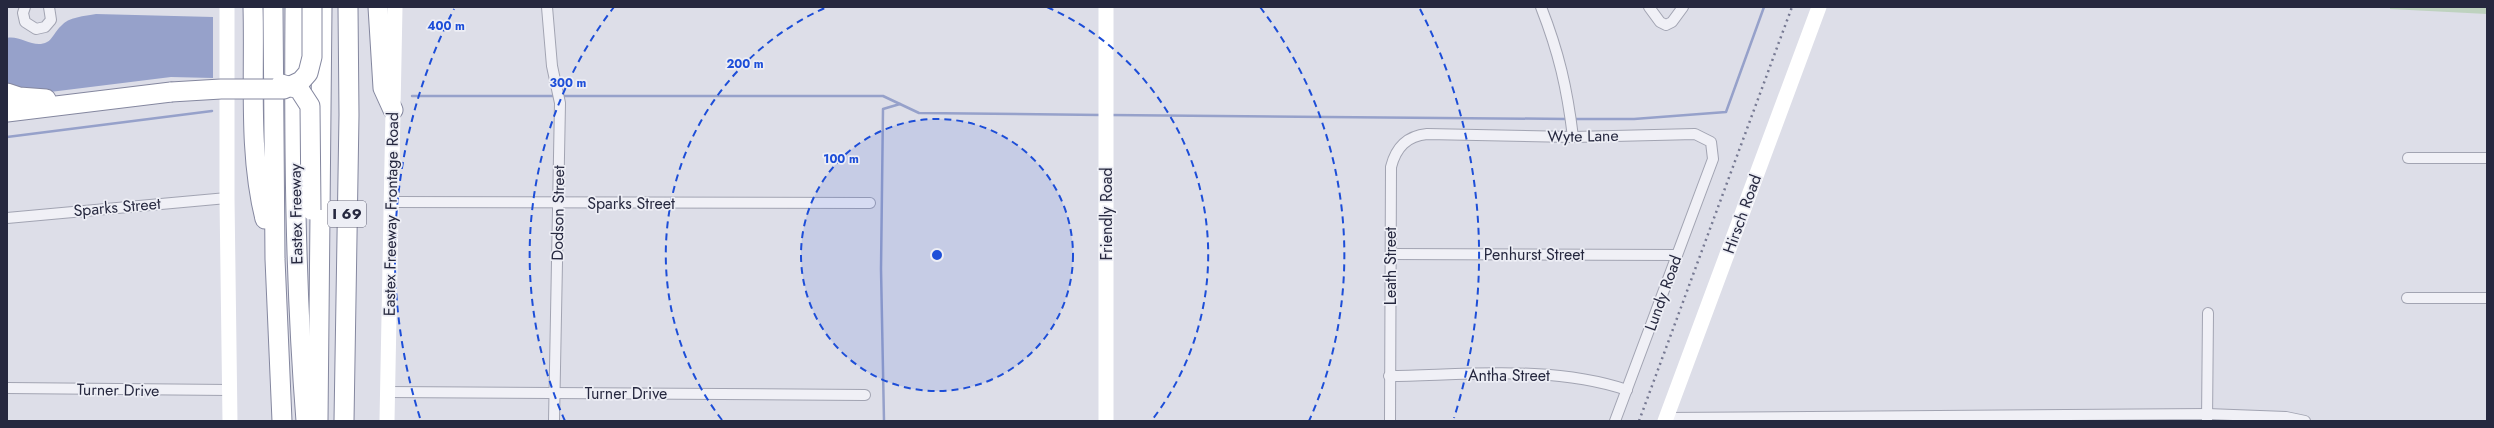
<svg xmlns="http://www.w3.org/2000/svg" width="2494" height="428" viewBox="0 0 2494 428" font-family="Jost,sans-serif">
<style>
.green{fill:#bed2bf}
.water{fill:#96a1ca}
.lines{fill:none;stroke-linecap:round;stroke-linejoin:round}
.stream{stroke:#96a1ca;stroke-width:2.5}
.street-casing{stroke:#a2a4b2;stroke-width:12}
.highway-casing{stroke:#84879f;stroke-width:21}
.street{stroke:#f0f0f6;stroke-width:10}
.secondary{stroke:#fff;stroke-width:15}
.highway{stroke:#fff;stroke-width:19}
.rail{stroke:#767992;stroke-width:2.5;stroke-dasharray:2 4;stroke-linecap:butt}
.highway-bridge-casing{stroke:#84879f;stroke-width:21;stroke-linecap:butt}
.highway-bridge{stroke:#fff;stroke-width:19}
.ring{fill:none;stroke:#1d4ed8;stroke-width:2;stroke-dasharray:7 5}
.labels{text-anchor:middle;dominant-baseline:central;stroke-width:3.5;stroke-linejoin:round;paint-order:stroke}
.shield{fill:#edeef5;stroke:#626376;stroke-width:1}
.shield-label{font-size:15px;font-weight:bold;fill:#26283f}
.street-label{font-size:16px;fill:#26283f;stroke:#edeef5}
.centre{fill:#1d4ed8;stroke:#edeef5;stroke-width:2}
.ring-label{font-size:12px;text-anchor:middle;font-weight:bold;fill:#1d4ed8;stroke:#edeef5;stroke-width:3.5;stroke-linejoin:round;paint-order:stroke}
</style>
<rect width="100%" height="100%" fill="#dddee8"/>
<!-- green -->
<path class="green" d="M 2390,7 L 2487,7 L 2487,14 L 2390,9 Z"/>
<!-- water -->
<path class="water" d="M 96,14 L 213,17 L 213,78 L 171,77 L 42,93 L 7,86 L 7,38 C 20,35 34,49 47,42 C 52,40 56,30 61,26 C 68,17 85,16 96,14 Z"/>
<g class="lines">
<!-- stream -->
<g class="stream">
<path d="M 412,96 L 556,96"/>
<path d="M 561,96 L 883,96 L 919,113 L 1101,115"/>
<path d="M 1110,115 L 1567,119"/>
<path d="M 1572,119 L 1634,119 L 1726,112 L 1764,7"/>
<path d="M 7,137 L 212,111"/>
<path d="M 884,421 L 881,269 L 883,109 L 900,104"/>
</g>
<!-- street casing -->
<g class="street-casing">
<g id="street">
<path d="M 25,7 L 23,13 L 25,22 L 36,29 L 45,27 L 51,20 L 49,7"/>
<path d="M 547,7 L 552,66 L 560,103 L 554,421"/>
<path d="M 1541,7 C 1559,53 1567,88 1573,137"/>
<path d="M 1649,7 L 1660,22 L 1666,25 L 1672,22 L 1683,7"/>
<path d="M 2408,158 L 2487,158"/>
<path d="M 391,202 L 870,203"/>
<path d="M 7,218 L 227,198"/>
<path d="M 1391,254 L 1677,255"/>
<path d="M 2407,298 L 2487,298"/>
<path d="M 1389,376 C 1467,375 1553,365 1627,390"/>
<path d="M 7,388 L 229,390"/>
<path d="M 387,392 L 865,395"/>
<path d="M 1666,418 L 2207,414 L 2286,417 L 2305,421"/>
<path d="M 1390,421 L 1391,167 C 1396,147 1407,136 1427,134 L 1573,137 L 1695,134 L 1711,142 L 1713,159 L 1615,421"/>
<path d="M 2207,421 L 2208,313"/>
</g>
</g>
<!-- highway casing -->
<g class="highway-casing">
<g id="highway">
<path d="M 253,7 C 255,76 248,151 265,219"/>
<path d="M 273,7 L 275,259 L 282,421"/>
<path d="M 295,7 C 294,145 295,283 306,421"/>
<path d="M 378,7 L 383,88 L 393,110"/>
<path d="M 7,93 L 19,97 L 46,99"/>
<path d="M 7,112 L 171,92"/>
<path d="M 318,421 L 322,7"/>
<path d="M 344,421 L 349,115 L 348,7"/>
</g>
</g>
<!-- street -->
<use href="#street" class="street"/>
<!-- secondary -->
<g class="secondary">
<path d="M 227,7 L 227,198 L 230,421"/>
<path d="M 1106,7 L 1106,421"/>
<path d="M 387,421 L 395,7"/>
<path d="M 1665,421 L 1819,7"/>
</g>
<!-- highway -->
<use href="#highway" class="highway"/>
<!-- rail -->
<path class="rail" d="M 1639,421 L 1792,7"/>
<!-- highway-bridge casing -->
<g class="highway-bridge-casing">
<g id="highway-bridge">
<path d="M 281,84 L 299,89 L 310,106 L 311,210"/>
<path d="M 171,92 L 221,89 L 284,89 L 301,81 L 308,73 L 312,57 L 312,7"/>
</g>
</g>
<!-- highway-bridge -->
<use href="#highway-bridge" class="highway-bridge"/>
</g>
<!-- distance rings -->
<circle cx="937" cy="255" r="136" fill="#1d4ed8" fill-opacity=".12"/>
<g class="ring">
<circle cx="937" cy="255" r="136"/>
<path d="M722 420A271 271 0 0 1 827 7M1047 7A271 271 0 0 1 1152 420"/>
<path d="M565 421A407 407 0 0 1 614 7M1260 7A407 407 0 0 1 1309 421"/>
<path d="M420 418A542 542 0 0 1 454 9M1420 9A542 542 0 0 1 1454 418"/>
</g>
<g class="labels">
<!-- shield labels -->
<rect class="shield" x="328" y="201" width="38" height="26" rx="3"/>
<g class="shield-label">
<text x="347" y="214">I 69</text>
</g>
<!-- street labels -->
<g class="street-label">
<text transform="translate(1583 136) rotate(-1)">Wyte Lane</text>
<text x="631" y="203">Sparks Street</text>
<text transform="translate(117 207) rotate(-5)">Sparks Street</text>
<text transform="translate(558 213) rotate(-89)">Dodson Street</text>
<text transform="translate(296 214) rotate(-91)">Eastex Freeway</text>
<text transform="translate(391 214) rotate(-89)">Eastex Freeway Frontage Road</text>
<text transform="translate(1106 214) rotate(-90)">Friendly Road</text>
<text transform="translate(1742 214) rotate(-70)">Hirsch Road</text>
<text x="1534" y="254">Penhurst Street</text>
<text transform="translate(1390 266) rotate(-90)">Leath Street</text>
<text transform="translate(1663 293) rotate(-70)">Lundy Road</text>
<text x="1509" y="375">Antha Street</text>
<text transform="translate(118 390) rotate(1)">Turner Drive</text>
<text x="626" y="393">Turner Drive</text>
</g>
</g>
<circle cx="937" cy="255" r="6" class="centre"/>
<g class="ring-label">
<text x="446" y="30">400 m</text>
<text x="745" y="68">200 m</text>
<text x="568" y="87">300 m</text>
<text x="841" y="163">100 m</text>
</g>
<!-- border -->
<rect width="2494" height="428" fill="none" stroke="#26283f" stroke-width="16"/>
</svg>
